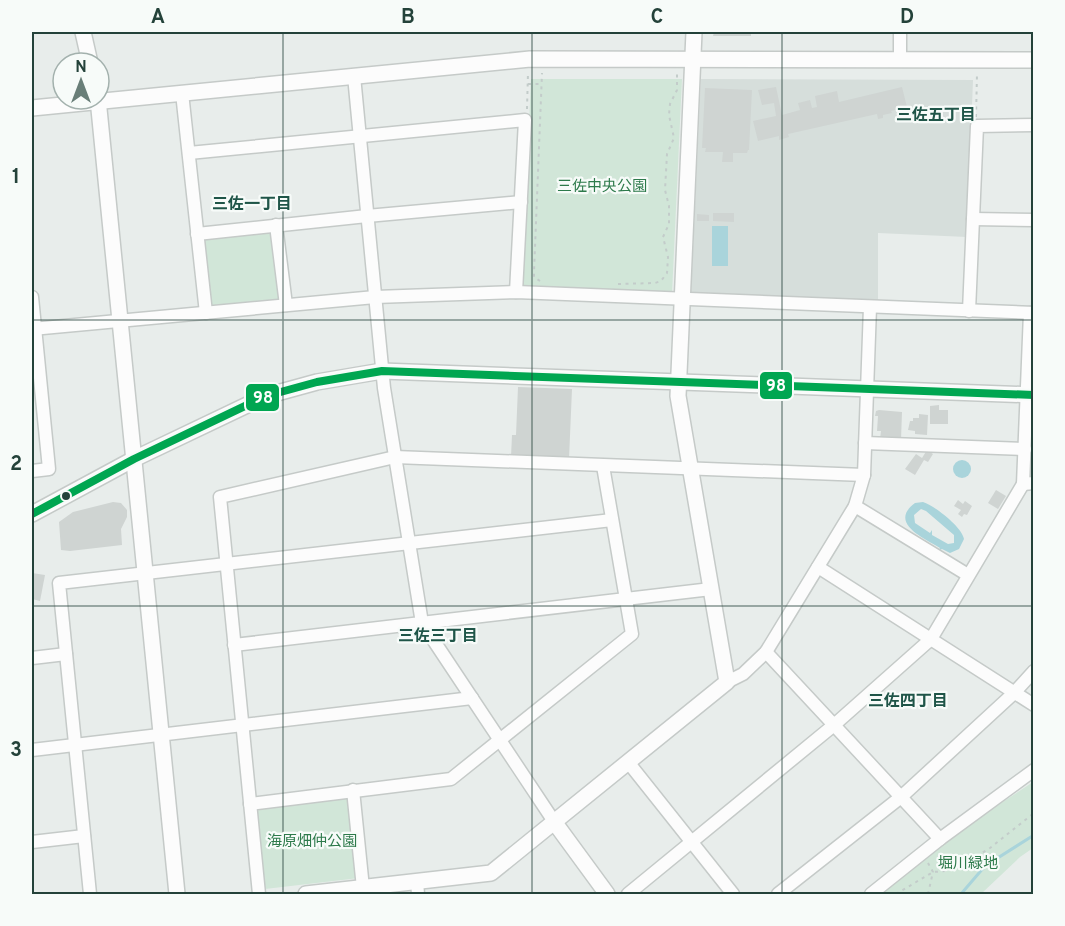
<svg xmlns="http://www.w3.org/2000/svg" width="1065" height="926" viewBox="0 0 1065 926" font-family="Overpass,'Noto Sans JP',sans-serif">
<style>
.built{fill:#d6dedb}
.green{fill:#d1e6d8}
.water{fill:#a9d4db;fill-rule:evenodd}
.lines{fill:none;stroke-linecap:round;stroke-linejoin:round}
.stream{stroke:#a9d4db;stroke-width:3}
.building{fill:#cfd4d2}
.minor-casing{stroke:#c5cac8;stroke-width:15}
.tertiary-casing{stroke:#c5cac8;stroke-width:18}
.path{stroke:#c3ccca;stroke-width:2;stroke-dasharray:3 4.5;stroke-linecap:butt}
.minor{stroke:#fcfcfc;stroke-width:12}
.tertiary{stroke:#fcfcfc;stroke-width:15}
.bus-1-casing{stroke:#f7fbf9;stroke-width:12}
.bus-1{stroke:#00a651;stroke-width:8}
.grid{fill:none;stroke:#24423a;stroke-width:1.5;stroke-opacity:0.55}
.bus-dot{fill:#24423a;stroke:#f7fbf9;stroke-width:2}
.labels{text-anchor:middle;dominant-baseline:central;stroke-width:4.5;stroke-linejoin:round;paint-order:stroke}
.park-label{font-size:15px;fill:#2d7a4b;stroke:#f7fbf9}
.neighbourhood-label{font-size:16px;font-weight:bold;fill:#1f5548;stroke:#f7fbf9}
.line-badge{stroke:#f7fbf9;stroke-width:2}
.badge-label{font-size:16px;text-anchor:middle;font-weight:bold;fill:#fff}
.neatline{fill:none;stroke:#24423a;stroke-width:2}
.grid-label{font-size:20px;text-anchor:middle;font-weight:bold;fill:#24423a}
</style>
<rect width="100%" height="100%" fill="#e8edeb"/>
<!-- built -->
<path class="built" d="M 701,79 L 973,80 L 967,237 L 878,233 L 878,302 L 691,295 Z"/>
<!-- green -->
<g class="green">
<path d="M 531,79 L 682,79 L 672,294 L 525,288 L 522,284 Z"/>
<path d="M 270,230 L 274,234 L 280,297 L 277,301 L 212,308 L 208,303 L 202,240 L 206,236 Z"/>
<path d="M 1033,782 L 1033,848 L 1020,857 L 981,894 L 876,894 L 989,811 Z"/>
<path d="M 346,797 L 349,800 L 359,878 L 265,889 L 257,812 L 262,807 Z"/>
</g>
<!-- water -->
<g class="water">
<rect x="712" y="226" width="16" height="40"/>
<circle cx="962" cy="469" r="9"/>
<path d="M 923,502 C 935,506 962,527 964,539 L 959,549 L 950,553 L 942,549 L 938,551 L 940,548 C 924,538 888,523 915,503 ZM 921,509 L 926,511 L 954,535 L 954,543 L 948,544 L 932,535 L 932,530 L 930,533 L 915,523 L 914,515 Z"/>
</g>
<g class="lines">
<!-- stream -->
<path class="stream" d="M 961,894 L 985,866 L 1034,835"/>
</g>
<!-- building -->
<g class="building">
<path d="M 714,32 L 751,32 L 751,36 L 713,36 Z"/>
<path d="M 776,87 L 782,115 L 800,110 L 798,103 L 810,100 L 812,108 L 817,107 L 815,96 L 837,91 L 839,102 L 902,87 L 907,107 L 891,111 L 892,113 L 883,115 L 883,118 L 878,119 L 877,114 L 788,134 L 789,137 L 779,140 L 779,136 L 758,141 L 753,121 L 776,116 L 774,103 L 762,105 L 758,90 Z"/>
<path d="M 705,88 L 752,90 L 749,150 L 748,150 L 747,153 L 733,153 L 733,162 L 722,162 L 723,152 L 705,152 L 706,148 L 702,148 Z"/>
<path d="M 713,213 L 734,213 L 734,222 L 713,221 Z"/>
<path d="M 697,214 L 709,215 L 709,221 L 697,221 Z"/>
<path d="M 518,387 L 572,389 L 569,459 L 511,457 L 512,435 L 516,435 Z"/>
<path d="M 939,405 L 939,410 L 948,410 L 948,424 L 930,424 L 930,406 Z"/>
<path d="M 879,410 L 902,412 L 901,440 L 880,439 L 881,431 L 877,431 L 878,416 L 875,416 L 876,411 Z"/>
<path d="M 919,414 L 928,415 L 927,435 L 915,434 L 915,431 L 908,430 L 910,421 L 913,421 L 913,418 L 919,418 Z"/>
<path d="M 927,450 L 933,454 L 928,462 L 924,460 L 915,475 L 905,469 L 916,454 L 922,458 Z"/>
<path d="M 996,490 L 1006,496 L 998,509 L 988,503 Z"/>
<path d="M 958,500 L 963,504 L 965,501 L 972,506 L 967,515 L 964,514 L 962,517 L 958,514 L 961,510 L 954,506 Z"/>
<path d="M 113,502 L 121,503 L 127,510 L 127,517 L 121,529 L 122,545 L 70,551 L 61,550 L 59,522 L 73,512 Z"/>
<path d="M 32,573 L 45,575 L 40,601 L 32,599 Z"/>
</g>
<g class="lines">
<!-- minor casing -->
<g class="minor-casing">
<g id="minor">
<path d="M 900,60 L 900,32"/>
<path d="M 354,76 L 384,388 L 422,623 L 555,823"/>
<path d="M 182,93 L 206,313"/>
<path d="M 189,153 L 525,120 L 516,292"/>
<path d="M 973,219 L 1034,220"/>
<path d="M 276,225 L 286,305"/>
<path d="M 197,234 L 367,216 L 521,202"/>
<path d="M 32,297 L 49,469 L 32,471"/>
<path d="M 969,311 L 977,126 L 1034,125"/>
<path d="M 1030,313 L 1023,484 L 1034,483"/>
<path d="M 32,329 L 375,297 L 516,292 L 1034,313"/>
<path d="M 865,443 L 1025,449"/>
<path d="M 855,506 L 968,575"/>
<path d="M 818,567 L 1034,705"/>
<path d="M 234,645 L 711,589"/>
<path d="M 766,652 L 940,839"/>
<path d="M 32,658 L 66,654"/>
<path d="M 727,682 L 743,674 L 766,652 L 855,506 L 864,475 L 870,307"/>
<path d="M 32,750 L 472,698"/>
<path d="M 628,762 L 733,894"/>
<path d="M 353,790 L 363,888"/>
<path d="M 250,804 L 451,779 L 632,634 L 603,466"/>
<path d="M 32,842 L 84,836"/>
<path d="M 417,882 L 418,894"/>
<path d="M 90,894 L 59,583 L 612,520"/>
<path d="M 259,894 L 220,497 L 395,457 L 864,475"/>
<path d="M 628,894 L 834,725 L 931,639 L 1023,484"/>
<path d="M 778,894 L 901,797 L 1014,693 L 1034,671"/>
<path d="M 871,894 L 940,839 L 1034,770"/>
</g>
</g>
<!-- tertiary casing -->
<g class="tertiary-casing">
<g id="tertiary">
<path d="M 83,32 L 90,63"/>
<path d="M 98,99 L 177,894"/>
<path d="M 32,108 L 530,59 L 1034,60"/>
<path d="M 32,514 L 134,459 L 266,396 L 317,382 L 382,371 L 1034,395"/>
<path d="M 555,823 L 607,894"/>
<path d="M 306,894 L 491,873 L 727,682 L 678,396 L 694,32"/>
</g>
</g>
<!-- path -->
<g class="path">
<path d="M 528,84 L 542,84"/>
<path d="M 527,109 L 528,73"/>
<path d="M 976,117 L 977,74"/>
<path d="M 540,281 L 534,277 L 534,272 L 542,73"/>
<path d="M 618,284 L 655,283 L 661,281 L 667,273 L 668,257 L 663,237 L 669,224 L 669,206 L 665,190 L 667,154 L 674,138 L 669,115 L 670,104 L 677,90 L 677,73"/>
<path d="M 928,863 L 933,872 L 928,894"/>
<path d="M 896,894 L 933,872 L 947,871 L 972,859 L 990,848 L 1034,813"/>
</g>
<!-- minor -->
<use href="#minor" class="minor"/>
<!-- tertiary -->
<use href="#tertiary" class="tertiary"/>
<!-- bus-1 casing -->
<g class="bus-1-casing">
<path id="bus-1" d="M 32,514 L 134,459 L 266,396 L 317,382 L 382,371 L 1034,395"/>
</g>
<!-- bus-1 -->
<use href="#bus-1" class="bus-1"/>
</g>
<!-- grid -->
<path class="grid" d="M 283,32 L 283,894M 532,32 L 532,894M 782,32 L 782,894M 32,320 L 1034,320M 32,606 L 1034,606"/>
<!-- markers -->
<circle class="bus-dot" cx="66" cy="496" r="5"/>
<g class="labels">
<!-- park labels -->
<g class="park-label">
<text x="602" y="187">三佐中央公園</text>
<text x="312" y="842">海原畑仲公園</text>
<text x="968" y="864">堀川緑地</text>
</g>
<!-- neighbourhood labels -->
<g class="neighbourhood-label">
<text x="936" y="116">三佐五丁目</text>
<text x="252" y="205">三佐一丁目</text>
<text x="438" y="637">三佐三丁目</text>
<text x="908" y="702">三佐四丁目</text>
</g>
</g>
<g class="line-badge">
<rect x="759" y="371" width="34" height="29" rx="6" fill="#00a651"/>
<rect x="245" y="383" width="35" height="29" rx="6" fill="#00a651"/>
</g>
<g class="badge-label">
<text x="776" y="391">98</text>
<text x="263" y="403">98</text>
</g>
<!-- border -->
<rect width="1065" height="926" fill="none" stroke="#f7fbf9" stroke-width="66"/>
<!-- north arrow -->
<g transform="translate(81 81)"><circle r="28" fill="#f7fbf9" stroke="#a3b1ad" stroke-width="1.5"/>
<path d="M0-4.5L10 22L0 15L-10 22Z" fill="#697e78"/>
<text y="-9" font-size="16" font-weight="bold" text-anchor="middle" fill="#24423a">N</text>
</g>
<rect x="33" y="33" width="999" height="860" class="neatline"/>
<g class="grid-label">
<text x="158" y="23">A</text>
<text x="408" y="23">B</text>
<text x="657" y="23">C</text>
<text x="907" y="23">D</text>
<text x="16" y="183">1</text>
<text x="16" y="470">2</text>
<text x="16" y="756">3</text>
</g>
</svg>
